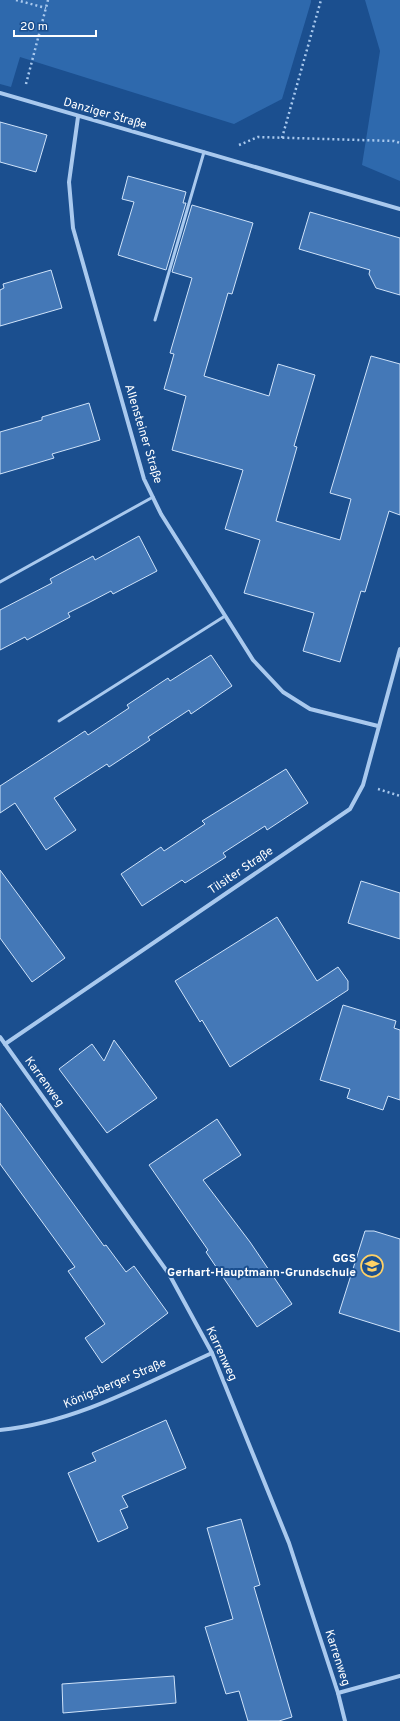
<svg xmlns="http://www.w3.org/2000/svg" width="400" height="1721" viewBox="0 0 400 1721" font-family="Overpass,sans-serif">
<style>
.green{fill:#2e69ad}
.building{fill:#4478b7;stroke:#cfe3fa}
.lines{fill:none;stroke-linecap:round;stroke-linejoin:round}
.path{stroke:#a9c9ee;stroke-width:2.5;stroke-dasharray:2 3;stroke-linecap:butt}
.lane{stroke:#a9c9ee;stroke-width:3}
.street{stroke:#a9c9ee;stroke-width:4}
.labels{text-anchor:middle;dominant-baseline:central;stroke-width:4;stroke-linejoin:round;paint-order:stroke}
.street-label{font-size:12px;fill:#fff;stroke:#1b4f8f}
.poi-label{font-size:12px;font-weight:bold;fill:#fff;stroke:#1b4f8f;text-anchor:end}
</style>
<rect width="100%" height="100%" fill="#1b4f8f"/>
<!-- green -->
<g class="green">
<path d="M 0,0 L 311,0 L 311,2 L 282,99 L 234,124 L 20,57 L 11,87 L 0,84 Z"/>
<path d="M 365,0 L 400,0 L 400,181 L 362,165 L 380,51 Z"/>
</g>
<!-- building -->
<g class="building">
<path d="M 0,122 L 47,135 L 36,172 L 0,162 Z"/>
<path d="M 128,176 L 186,192 L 183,203 L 186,203 L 166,270 L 118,255 L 134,202 L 122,199 Z"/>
<path d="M 192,205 L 253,223 L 232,294 L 228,293 L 204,376 L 269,396 L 278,364 L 315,375 L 294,446 L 297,447 L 276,521 L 340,540 L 351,499 L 330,493 L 371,356 L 400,364 L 400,515 L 389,511 L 365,592 L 361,591 L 340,662 L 303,651 L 314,613 L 244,593 L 260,540 L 225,529 L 243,470 L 172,450 L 186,396 L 164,389 L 174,354 L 170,353 L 192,278 L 172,272 Z"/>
<path d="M 310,212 L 400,238 L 400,295 L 376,288 L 369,274 L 370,270 L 299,249 Z"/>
<path d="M 51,270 L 62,308 L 0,326 L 0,290 L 4,288 L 3,284 Z"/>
<path d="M 89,403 L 100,440 L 52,454 L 54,458 L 0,474 L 0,432 L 42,420 L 42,417 Z"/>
<path d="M 139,536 L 157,571 L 113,594 L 111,591 L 90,602 L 68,613 L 70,617 L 27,640 L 25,637 L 0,650 L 0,610 L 52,583 L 50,579 L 93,556 L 95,560 Z"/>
<path d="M 211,655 L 232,686 L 191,714 L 189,710 L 148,737 L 150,740 L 109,767 L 107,764 L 54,798 L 76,830 L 46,850 L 15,803 L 0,813 L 0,786 L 85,731 L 88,735 L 129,708 L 127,705 L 168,678 L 170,681 Z"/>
<path d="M 286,769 L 308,803 L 267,830 L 265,826 L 223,853 L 226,857 L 185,883 L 182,880 L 142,906 L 121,874 L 161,847 L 164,851 L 205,824 L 202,821 Z"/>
<path d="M 0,870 L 65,958 L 32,982 L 0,938 Z"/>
<path d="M 361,881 L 400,893 L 400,939 L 348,923 Z"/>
<path d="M 277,917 L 317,981 L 338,967 L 348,981 L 348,990 L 230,1067 L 202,1020 L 200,1022 L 175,981 Z"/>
<path d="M 343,1005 L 396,1021 L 394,1028 L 400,1030 L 400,1100 L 388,1096 L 383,1110 L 347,1098 L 350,1089 L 320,1080 Z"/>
<path d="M 114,1040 L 157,1098 L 107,1133 L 59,1069 L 92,1044 L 104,1061 Z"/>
<path d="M 0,1103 L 104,1246 L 106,1245 L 126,1272 L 134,1266 L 168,1313 L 102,1363 L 85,1338 L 105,1324 L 68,1271 L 75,1267 L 0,1164 Z"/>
<path d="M 217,1119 L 241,1155 L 203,1180 L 250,1242 L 292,1304 L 257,1327 L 206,1252 L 208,1250 L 149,1165 Z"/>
<path d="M 365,1231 L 374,1231 L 400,1239 L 400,1332 L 339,1313 Z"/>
<path d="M 166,1420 L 186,1468 L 122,1496 L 128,1507 L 120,1510 L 128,1528 L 98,1542 L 68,1473 L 96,1461 L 92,1453 Z"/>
<path d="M 241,1519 L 260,1585 L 254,1587 L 292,1717 L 279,1721 L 248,1721 L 239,1691 L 226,1694 L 205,1627 L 233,1619 L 207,1528 Z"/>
<path d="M 174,1676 L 176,1703 L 63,1713 L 62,1684 Z"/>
</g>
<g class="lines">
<!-- path -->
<g class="path">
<path d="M 16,0 L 46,8"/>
<path d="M 26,84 L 48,0"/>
<path d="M 282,138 L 321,0"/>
<path d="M 239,145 L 258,137 L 394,141 L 400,143"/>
<path d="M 378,789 L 400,796"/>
</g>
<!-- lane -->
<g class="lane">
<path d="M 155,320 L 204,152"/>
<path d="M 0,582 L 153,497"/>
<path d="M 59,721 L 225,616"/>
</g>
<!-- street -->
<g class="street">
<path d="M 0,93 L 400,209"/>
<path d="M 78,117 L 69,182 L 73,228 L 144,479 L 161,514 L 253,660 L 283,692 L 310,709 L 378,726"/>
<path d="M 0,1037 L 169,1274 L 212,1353 L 289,1543 L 338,1693 L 345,1721"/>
<path d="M 5,1044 L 350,809 L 363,785 L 400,649"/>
<path d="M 0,1430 C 75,1423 144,1384 212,1353"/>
<path d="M 338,1693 L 400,1676"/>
</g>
</g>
<!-- icons -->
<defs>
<g id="school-ring" transform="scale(1.15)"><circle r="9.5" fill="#1b4f8f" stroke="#ffd166" stroke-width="1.5"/><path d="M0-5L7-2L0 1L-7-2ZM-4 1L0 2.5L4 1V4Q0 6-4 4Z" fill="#ffd166"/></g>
</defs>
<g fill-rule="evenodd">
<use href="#school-ring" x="372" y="1266"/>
</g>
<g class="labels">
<!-- street labels -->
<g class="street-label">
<text transform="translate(105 114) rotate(16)">Danziger Straße</text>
<text transform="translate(143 434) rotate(73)">Allensteiner Straße</text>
<text transform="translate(241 871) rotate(-34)">Tilsiter Straße</text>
<text transform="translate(44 1082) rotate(54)">Karrenweg</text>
<text transform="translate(221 1354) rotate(65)">Karrenweg</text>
<text transform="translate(115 1384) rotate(-23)">Königsberger Straße</text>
<text transform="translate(337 1658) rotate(72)">Karrenweg</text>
</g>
<!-- poi labels -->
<g class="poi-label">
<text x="356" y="1259">GGS<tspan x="356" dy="14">Gerhart-Hauptmann-Grundschule</tspan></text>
</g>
</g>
<!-- scale -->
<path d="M14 30v6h82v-6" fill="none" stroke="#ffffff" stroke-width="2"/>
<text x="20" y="30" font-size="12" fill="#ffffff" stroke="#1b4f8f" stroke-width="3" paint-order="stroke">20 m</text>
</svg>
